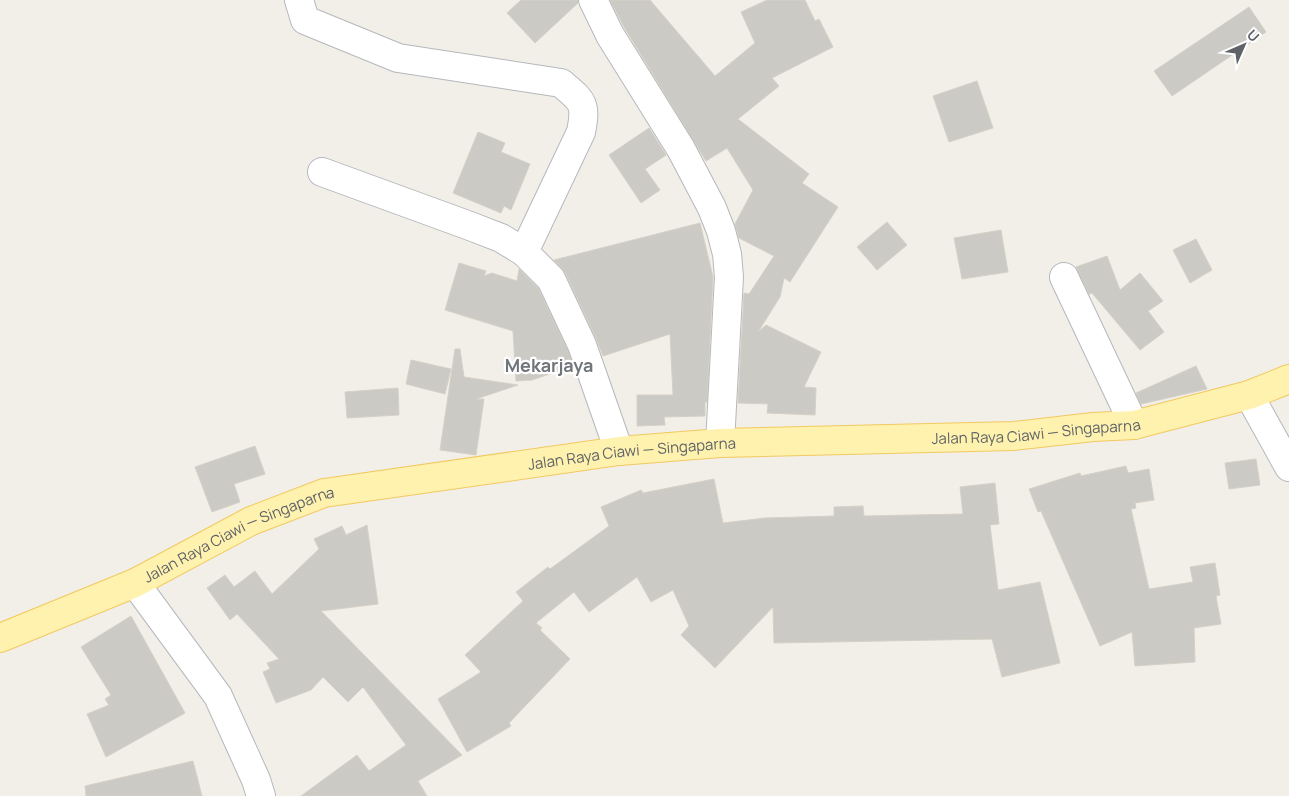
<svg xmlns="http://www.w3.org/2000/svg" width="1289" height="796" viewBox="0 0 1289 796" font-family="Manrope,sans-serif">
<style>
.building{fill:#cccac5;stroke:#d6d1c6}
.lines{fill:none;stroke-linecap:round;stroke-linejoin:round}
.minor-casing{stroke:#b5b8bc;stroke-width:30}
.major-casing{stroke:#f2c960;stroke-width:30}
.minor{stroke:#fff;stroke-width:28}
.major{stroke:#fff2af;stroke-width:28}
.labels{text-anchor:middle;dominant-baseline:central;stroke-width:4.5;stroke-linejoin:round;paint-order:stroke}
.street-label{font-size:15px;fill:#5f6368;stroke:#fff}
.quarter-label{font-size:18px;font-weight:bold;fill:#70757a;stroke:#fff}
</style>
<rect width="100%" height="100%" fill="#f1efe8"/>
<!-- building -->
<g class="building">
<path d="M 521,0 L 578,0 L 578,3 L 535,43 L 507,13 Z"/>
<path d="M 610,0 L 650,0 L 715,76 L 755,43 L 741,12 L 767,0 L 805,0 L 815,21 L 819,19 L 833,47 L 772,78 L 779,86 L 738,119 L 809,174 L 802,183 L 838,207 L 790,282 L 784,278 L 780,297 L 758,332 L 766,325 L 821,352 L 804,387 L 816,388 L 815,415 L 767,413 L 768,404 L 738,403 L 744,293 L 749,294 L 774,256 L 739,238 L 735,224 L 753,190 L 727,148 L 706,161 L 624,27 Z"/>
<path d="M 1249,7 L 1266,32 L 1172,96 L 1154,71 Z"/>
<path d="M 977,81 L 993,128 L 949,142 L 933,96 Z"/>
<path d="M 649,128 L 666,155 L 645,169 L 660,190 L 641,203 L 609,155 Z"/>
<path d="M 478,132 L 505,143 L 501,152 L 530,164 L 511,210 L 504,206 L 501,213 L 453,193 Z"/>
<path d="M 887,222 L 907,245 L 877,270 L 857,247 Z"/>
<path d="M 700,223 L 713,277 L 707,402 L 705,402 L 705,416 L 664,417 L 665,425 L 637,426 L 637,395 L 673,395 L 670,334 L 603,356 L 596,338 L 565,272 L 554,260 Z"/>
<path d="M 1001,230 L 1008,272 L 962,279 L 954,238 Z"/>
<path d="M 1196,239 L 1212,270 L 1190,283 L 1173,250 Z"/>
<path d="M 1107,256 L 1120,290 L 1140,273 L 1163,301 L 1148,311 L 1164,332 L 1140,350 L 1092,293 L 1089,294 L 1076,267 Z"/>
<path d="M 459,263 L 486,271 L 484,276 L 492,273 L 517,281 L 519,269 L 538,288 L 568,351 L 573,366 L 532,380 L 516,381 L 513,331 L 445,310 Z"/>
<path d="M 455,349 L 460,349 L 464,377 L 518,385 L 476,399 L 484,399 L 476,455 L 440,450 Z"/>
<path d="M 411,360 L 451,369 L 445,394 L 406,384 Z"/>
<path d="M 1196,366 L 1207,389 L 1141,404 L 1136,393 Z"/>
<path d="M 398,388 L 399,415 L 347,418 L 345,392 Z"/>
<path d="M 255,446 L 265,474 L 234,484 L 240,502 L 212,512 L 195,467 Z"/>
<path d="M 1256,459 L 1260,485 L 1229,489 L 1225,463 Z"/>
<path d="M 1126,466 L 1128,473 L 1149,469 L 1154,500 L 1135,503 L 1136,508 L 1131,509 L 1149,589 L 1193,582 L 1190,567 L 1215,563 L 1220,595 L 1216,596 L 1221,624 L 1194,628 L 1195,662 L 1135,666 L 1132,632 L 1100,646 L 1041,511 L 1038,512 L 1029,489 L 1080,473 L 1081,476 Z"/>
<path d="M 714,479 L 723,523 L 765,518 L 834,516 L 834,507 L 863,506 L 864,516 L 963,514 L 960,487 L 995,483 L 999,524 L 990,525 L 998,590 L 1040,582 L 1060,663 L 1002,677 L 992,639 L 774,643 L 773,607 L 715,668 L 681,635 L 689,626 L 673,590 L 651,602 L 637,577 L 589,612 L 574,592 L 536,623 L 542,628 L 540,630 L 570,659 L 509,723 L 511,726 L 467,752 L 438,699 L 481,672 L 465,655 L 523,601 L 516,592 L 548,567 L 550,569 L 609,526 L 601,507 L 641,490 L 643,493 Z"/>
<path d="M 367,525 L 378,604 L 321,611 L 462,755 L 418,781 L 427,796 L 301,796 L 357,755 L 369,771 L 406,745 L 363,687 L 348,702 L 323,677 L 311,690 L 276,703 L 263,672 L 270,669 L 267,663 L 279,659 L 237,614 L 230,620 L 207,588 L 225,575 L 234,587 L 255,571 L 272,594 L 319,549 L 314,539 L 342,526 L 346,535 Z"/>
<path d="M 131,616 L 185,713 L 106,757 L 87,714 L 109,705 L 105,699 L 111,695 L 81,647 Z"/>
<path d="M 193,761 L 202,796 L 86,796 L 85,786 Z"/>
</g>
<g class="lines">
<!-- minor casing -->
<g class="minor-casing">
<g id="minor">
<path d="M 299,0 L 305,20 L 398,58 L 561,83 C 582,101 587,102 581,132 L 524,252"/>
<path d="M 593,0 L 610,35 L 681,149 L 712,208 L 721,231 L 727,254 L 729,277 L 720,443"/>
<path d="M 322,172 L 470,226 L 501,238 L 524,252 L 551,279 L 582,345 L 619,451"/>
<path d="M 1064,277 L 1134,425"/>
<path d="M 1249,395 L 1289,467"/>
<path d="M 135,583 L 218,696 L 256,780 L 261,796"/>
</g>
</g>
<!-- major casing -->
<g class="major-casing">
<g id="major">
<path id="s1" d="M 0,638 L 135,583 L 251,521 L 324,493 L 619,451 L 720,443 L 1014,436 L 1093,427 L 1134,425 L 1249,395 L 1289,379"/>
</g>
</g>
<!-- minor -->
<use href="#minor" class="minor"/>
<!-- major -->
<use href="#major" class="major"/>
</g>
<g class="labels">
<!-- street labels -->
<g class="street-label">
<text stroke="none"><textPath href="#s1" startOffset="1071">Jalan Raya Ciawi — Singaparna</textPath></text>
<text stroke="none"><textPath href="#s1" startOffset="666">Jalan Raya Ciawi — Singaparna</textPath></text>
<text stroke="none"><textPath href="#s1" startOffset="261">Jalan Raya Ciawi — Singaparna</textPath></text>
</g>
<!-- quarter labels -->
<g class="quarter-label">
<text x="549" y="365">Mekarjaya</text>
</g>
</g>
<!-- north arrow -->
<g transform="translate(1244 45) rotate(45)" stroke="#ffffff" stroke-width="4" paint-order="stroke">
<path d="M0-4L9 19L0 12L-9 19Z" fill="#5f6368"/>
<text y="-8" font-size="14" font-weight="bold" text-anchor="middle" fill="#5f6368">U</text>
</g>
</svg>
